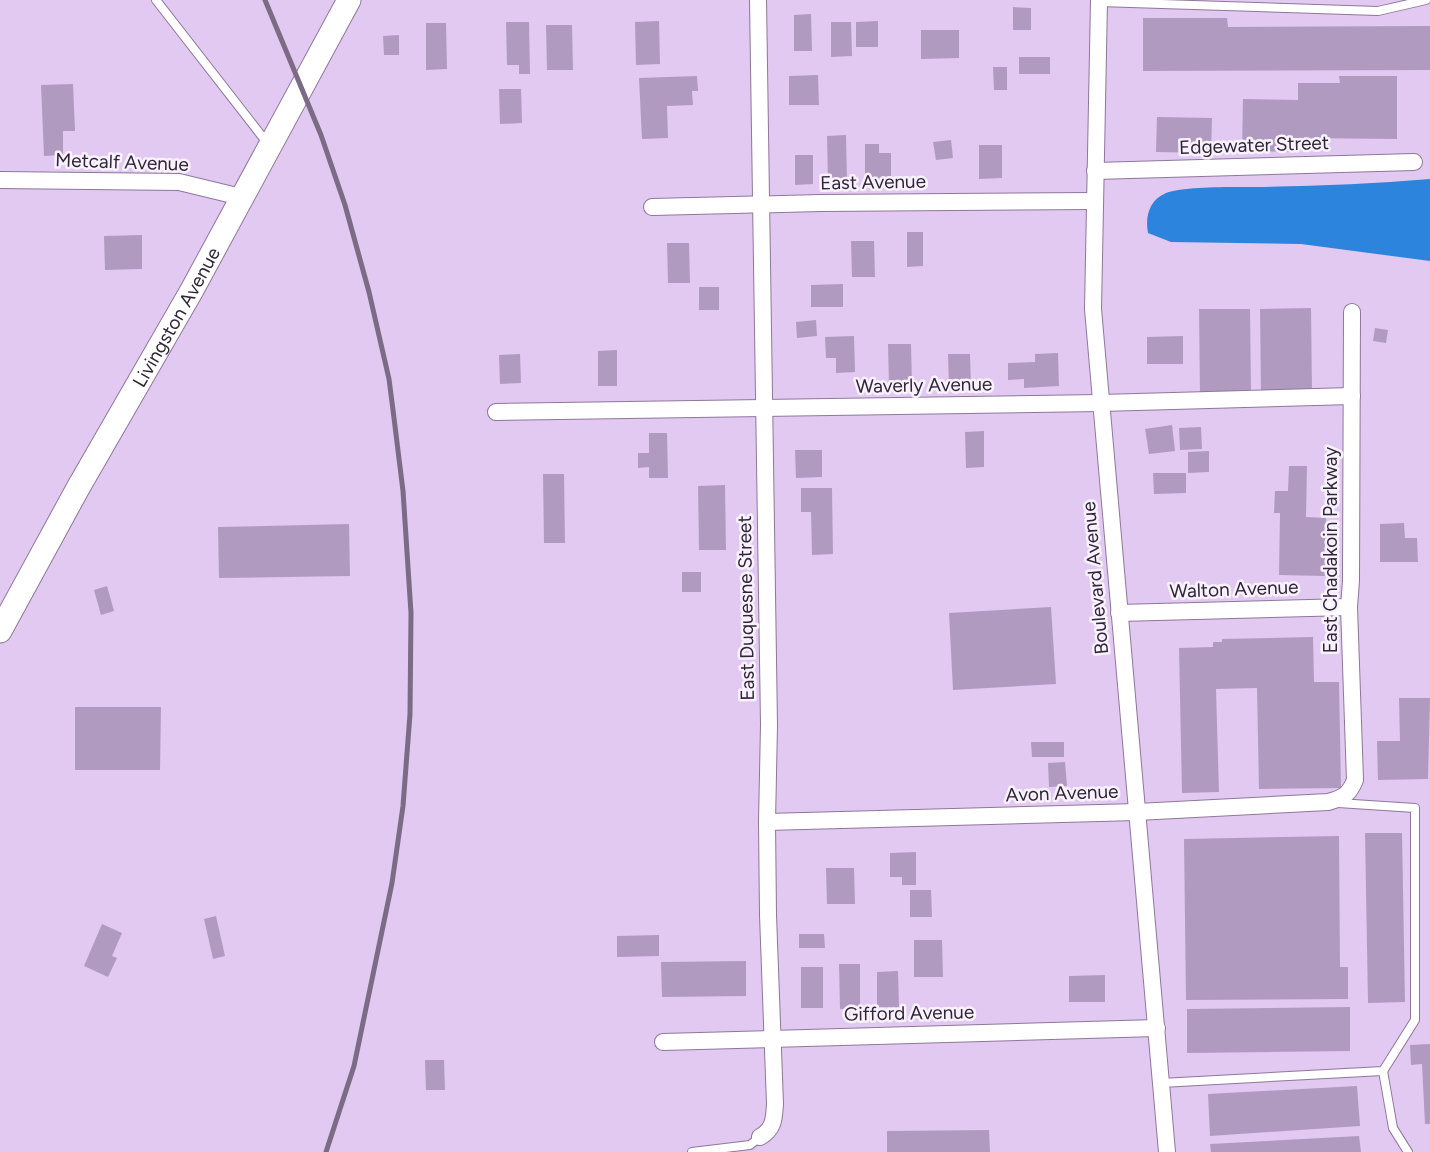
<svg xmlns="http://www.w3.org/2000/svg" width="1430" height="1152" viewBox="0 0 1430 1152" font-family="Figtree,sans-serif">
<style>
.water{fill:#2c84dc}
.building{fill:#b19ac0}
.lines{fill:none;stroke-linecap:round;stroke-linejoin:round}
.lane-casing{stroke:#8e779c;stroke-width:10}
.street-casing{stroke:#8e779c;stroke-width:18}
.secondary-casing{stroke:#8e779c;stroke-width:25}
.lane{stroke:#fff;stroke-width:8}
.street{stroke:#fff;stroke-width:16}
.secondary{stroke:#fff;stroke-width:23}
.rail{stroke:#7b6b85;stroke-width:5}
.labels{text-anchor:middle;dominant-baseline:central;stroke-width:5;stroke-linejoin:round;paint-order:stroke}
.street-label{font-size:19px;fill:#302736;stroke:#f9f2fe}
</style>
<rect width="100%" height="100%" fill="#e1c9f1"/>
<!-- water -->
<path class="water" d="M 1430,179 L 1430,261 L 1301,244 L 1171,242 L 1148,233 C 1145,217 1149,200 1166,193 C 1184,186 1236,187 1257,187 C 1315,186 1372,184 1430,179 Z"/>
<!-- building -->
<g class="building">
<path d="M 1013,7 L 1031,8 L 1031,30 L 1013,30 Z"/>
<path d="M 811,14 L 812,51 L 794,51 L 794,15 Z"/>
<path d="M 1143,18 L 1227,18 L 1228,27 L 1430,26 L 1430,70 L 1143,71 Z"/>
<path d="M 659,21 L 660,64 L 636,65 L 635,22 Z"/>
<path d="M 878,21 L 878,47 L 856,47 L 856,22 Z"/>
<path d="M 506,22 L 529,22 L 530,74 L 519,74 L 519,65 L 507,65 Z"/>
<path d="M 831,22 L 851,22 L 852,56 L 831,57 Z"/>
<path d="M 426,23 L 446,23 L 447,69 L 426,70 Z"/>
<path d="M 546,25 L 572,25 L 573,70 L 547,70 Z"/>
<path d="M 921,30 L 959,30 L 959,58 L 921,59 Z"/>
<path d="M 399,35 L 399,55 L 384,55 L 383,36 Z"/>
<rect x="1019" y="57" width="31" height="17"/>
<path d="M 993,67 L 1007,67 L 1007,90 L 994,90 Z"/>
<path d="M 818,75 L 819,105 L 789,105 L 789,76 Z"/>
<path d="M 697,76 L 698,91 L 692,91 L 693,105 L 667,106 L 668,138 L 642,139 L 639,78 Z"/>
<path d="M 1339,76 L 1397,76 L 1397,139 L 1298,138 L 1298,152 L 1242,151 L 1243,99 L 1298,100 L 1298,83 L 1340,83 Z"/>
<path d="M 73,84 L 75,131 L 63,131 L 63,155 L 44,156 L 41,85 Z"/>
<path d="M 499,89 L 521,89 L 522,123 L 500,124 Z"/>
<path d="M 1157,117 L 1212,118 L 1211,153 L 1156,152 Z"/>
<path d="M 846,135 L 847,182 L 828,182 L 827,136 Z"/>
<path d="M 951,140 L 953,158 L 936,160 L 933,142 Z"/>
<path d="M 865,144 L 879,144 L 879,153 L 891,153 L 891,178 L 865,179 Z"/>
<path d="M 979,145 L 1002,145 L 1002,178 L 979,179 Z"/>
<path d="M 795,155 L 813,155 L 813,184 L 795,185 Z"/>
<path d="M 907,232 L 923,232 L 923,266 L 907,267 Z"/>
<path d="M 142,235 L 142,269 L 105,270 L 104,236 Z"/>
<path d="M 851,241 L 874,241 L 875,277 L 852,277 Z"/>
<path d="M 667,243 L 689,243 L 690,283 L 668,283 Z"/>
<path d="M 843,284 L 843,307 L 811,307 L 811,285 Z"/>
<rect x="699" y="287" width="20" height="23"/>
<path d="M 1311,308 L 1312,393 L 1261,394 L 1260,309 Z"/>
<path d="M 1199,309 L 1250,309 L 1251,393 L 1200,394 Z"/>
<path d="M 816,320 L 817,336 L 797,338 L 796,322 Z"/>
<path d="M 1375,328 L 1388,330 L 1386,343 L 1373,341 Z"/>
<path d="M 854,336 L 855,372 L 836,373 L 836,358 L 826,358 L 825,337 Z"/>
<path d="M 1183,336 L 1183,364 L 1147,364 L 1147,337 Z"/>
<path d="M 888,344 L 911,344 L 912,386 L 889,386 Z"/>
<path d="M 617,350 L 617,386 L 598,386 L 598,351 Z"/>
<path d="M 1058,353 L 1059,386 L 1024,388 L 1024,379 L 1008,380 L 1008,363 L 1035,362 L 1035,354 Z"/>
<path d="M 520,354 L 521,383 L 500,384 L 499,355 Z"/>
<path d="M 948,354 L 970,354 L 971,388 L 949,388 Z"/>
<path d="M 1172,425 L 1175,451 L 1149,454 L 1145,429 Z"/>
<path d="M 1201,427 L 1202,449 L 1180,450 L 1179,428 Z"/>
<path d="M 984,431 L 984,467 L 966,468 L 965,432 Z"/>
<path d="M 649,433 L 667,433 L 668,478 L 649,478 L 649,467 L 638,468 L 638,453 L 649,453 Z"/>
<path d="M 795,450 L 822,450 L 822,477 L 796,478 Z"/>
<path d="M 1209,451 L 1209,472 L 1188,473 L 1188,452 Z"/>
<path d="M 1289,466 L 1307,466 L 1306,517 L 1326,518 L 1325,576 L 1279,575 L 1280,513 L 1274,513 L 1275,491 L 1288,491 Z"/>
<path d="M 1153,473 L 1186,473 L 1186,493 L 1154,494 Z"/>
<path d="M 543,474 L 564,474 L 565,543 L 544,543 Z"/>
<path d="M 725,485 L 726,550 L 699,550 L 698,486 Z"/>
<path d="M 801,488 L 832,488 L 833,554 L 812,555 L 811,512 L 801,512 Z"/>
<path d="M 1404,523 L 1405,538 L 1417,538 L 1418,562 L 1380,562 L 1380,524 Z"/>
<path d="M 349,524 L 350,576 L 219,578 L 218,527 Z"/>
<rect x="682" y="572" width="19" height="20"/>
<path d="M 107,586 L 114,611 L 101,615 L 94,590 Z"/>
<path d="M 1051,607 L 1056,684 L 953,690 L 949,613 Z"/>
<path d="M 1313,637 L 1314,682 L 1339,682 L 1341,788 L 1259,789 L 1257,688 L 1216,689 L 1219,792 L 1182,793 L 1179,648 L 1213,647 L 1213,642 L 1222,642 L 1222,639 Z"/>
<path d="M 1399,698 L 1430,698 L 1428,779 L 1378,780 L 1377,741 L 1400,741 Z"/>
<path d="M 75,707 L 161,707 L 160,770 L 75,770 Z"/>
<path d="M 1031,742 L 1064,742 L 1064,757 L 1032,757 Z"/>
<path d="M 1065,762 L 1067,786 L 1049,787 L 1048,763 Z"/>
<path d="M 1365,833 L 1402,833 L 1405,1002 L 1368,1003 Z"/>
<path d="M 1339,836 L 1340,967 L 1348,967 L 1348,999 L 1186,1000 L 1184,839 Z"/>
<path d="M 916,852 L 916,885 L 902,885 L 902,877 L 890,877 L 890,853 Z"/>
<path d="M 826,868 L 854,868 L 855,904 L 827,904 Z"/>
<path d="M 910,890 L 931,890 L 932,917 L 910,917 Z"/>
<path d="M 216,916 L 225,956 L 213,959 L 204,919 Z"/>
<path d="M 102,924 L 122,933 L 112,956 L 117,958 L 108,977 L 84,966 Z"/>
<path d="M 799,934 L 824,934 L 825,948 L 799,948 Z"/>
<path d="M 659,935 L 659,956 L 617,957 L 617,936 Z"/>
<path d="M 914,940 L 942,940 L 943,977 L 914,977 Z"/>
<path d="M 746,961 L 746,996 L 662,997 L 661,962 Z"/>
<path d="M 839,964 L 860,964 L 860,1009 L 840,1009 Z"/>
<rect x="801" y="967" width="22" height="41"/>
<path d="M 898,971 L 899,1007 L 877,1007 L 877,972 Z"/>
<path d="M 1105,975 L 1105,1002 L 1069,1002 L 1069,976 Z"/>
<path d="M 1350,1007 L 1350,1051 L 1187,1053 L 1187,1009 Z"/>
<path d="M 1430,1044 L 1430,1124 L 1425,1124 L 1422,1064 L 1411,1065 L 1410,1045 Z"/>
<path d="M 425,1060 L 444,1060 L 445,1090 L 426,1090 Z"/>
<path d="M 1357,1086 L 1360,1126 L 1210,1136 L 1208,1094 Z"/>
<path d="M 989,1130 L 990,1152 L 887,1152 L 887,1131 Z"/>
<path d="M 1359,1136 L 1361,1152 L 1211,1152 L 1210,1144 Z"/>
</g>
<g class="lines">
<!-- lane casing -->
<g class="lane-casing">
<g id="lane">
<path d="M 156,0 L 268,144"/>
<path d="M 1099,2 L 1378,11 L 1426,0"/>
<path d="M 1383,1071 L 1393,1128 L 1408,1152"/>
<path d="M 1161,1083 L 1383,1071 L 1415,1020 L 1415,808 L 1338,803"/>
<path d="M 692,1152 L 750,1145 L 760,1137"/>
</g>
</g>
<!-- street casing -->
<g class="street-casing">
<g id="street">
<path d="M 758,0 L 769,725 L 767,822 L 768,915 L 775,1104 C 774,1119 774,1129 760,1137"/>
<path d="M 1099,0 L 1093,309 L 1167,1152"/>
<path d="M 1095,171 L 1414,162"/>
<path d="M 0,180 L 179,182 L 241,197"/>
<path d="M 652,207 L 821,203 L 1095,201"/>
<path d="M 496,412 L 1101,403 L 1352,396"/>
<path d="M 1119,613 L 1349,607"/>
<path d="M 767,822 L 1137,812 L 1328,802 C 1343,798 1349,795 1355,780 L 1349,607 L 1351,581 L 1352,312"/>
<path d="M 663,1042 L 1157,1028"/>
</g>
</g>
<!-- secondary casing -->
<g class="secondary-casing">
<g id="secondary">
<path id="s1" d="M 0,631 L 78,488 L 192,290 L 349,0"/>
</g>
</g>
<!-- lane -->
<use href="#lane" class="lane"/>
<!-- street -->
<use href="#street" class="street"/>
<!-- secondary -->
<use href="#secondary" class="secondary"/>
<!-- rail -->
<path class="rail" d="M 265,0 L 321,135 L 345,205 L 369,292 L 389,379 L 393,410 L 403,491 L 411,613 L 410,714 L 403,806 L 392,883 L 354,1066 L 326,1152"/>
</g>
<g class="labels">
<!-- street labels -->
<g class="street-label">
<text transform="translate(1254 145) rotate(-2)">Edgewater Street</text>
<text transform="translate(122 162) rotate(2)">Metcalf Avenue</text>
<text transform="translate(873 182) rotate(-1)">East Avenue</text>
<text stroke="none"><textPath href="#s1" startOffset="360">Livingston Avenue</textPath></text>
<text transform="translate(924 385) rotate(-1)">Waverly Avenue</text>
<text transform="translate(1330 550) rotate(-90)">East Chadakoin Parkway</text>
<text transform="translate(1095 578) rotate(-95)">Boulevard Avenue</text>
<text transform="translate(1234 589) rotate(-2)">Walton Avenue</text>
<text transform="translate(746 608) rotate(-91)">East Duquesne Street</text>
<text transform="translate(1062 793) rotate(-2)">Avon Avenue</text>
<text transform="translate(909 1013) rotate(-1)">Gifford Avenue</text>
</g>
</g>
</svg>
